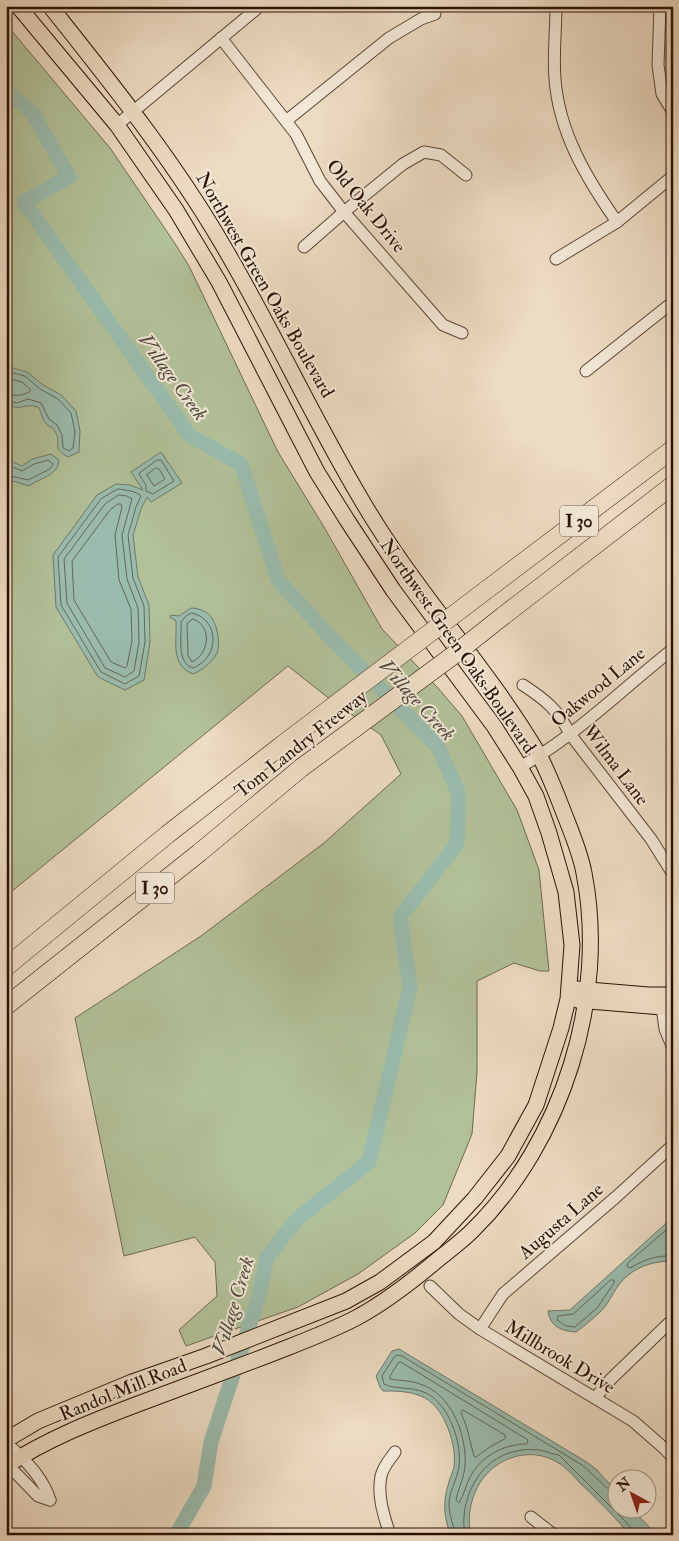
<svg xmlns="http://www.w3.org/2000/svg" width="679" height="1541" viewBox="0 0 679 1541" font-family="'IM FELL Double Pica',serif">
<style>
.green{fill:#b2c199;stroke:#6f694e}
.water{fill:#9abcae;stroke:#6e786a}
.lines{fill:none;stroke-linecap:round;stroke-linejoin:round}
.shore{stroke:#636659;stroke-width:1}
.river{stroke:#9abcae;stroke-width:15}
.minor-casing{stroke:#5c4434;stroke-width:13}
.major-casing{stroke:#2c1104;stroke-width:17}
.highway-casing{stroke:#2c1104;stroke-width:19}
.minor{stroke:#f3e8d7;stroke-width:11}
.major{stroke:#eddbc2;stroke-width:15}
.highway{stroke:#eddbc2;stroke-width:18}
.highway-bridge-casing{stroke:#2c1104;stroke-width:19;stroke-linecap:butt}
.highway-bridge{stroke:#eddbc2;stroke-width:18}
.labels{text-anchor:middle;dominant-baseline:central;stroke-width:4;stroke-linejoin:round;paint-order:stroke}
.shield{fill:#f3e8d7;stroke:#685243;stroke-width:1}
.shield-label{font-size:18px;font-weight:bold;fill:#2c1104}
.street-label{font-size:19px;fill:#2c1104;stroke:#f3e8d7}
.water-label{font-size:20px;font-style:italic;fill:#524d40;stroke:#f3e8d7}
</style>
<rect width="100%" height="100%" fill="#eddbc2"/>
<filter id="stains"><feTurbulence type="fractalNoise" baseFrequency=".004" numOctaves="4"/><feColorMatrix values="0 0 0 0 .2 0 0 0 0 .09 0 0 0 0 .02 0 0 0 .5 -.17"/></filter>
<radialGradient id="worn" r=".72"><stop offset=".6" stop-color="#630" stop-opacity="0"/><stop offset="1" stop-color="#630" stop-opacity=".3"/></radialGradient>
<!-- green -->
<path class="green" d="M 6,24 L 110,148 L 174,242 L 189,266 L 278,452 L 324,527 L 382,629 L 437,687 L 462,716 L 517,810 L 539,870 L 549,971 L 540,971 L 514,963 L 477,981 L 477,1072 L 472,1134 L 443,1205 L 415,1233 L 358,1274 L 298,1307 L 186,1346 L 179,1330 L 217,1296 L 215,1262 L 195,1237 L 124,1256 L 75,1018 L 201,936 L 324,843 L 401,774 L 381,735 L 331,700 L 288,666 L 6,896 Z"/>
<!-- water -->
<g class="water">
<path d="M 6,366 L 27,372 L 43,385 L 61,395 L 76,411 L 80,431 L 79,452 L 68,457 C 49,446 64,444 54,430 C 52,427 47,426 45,422 C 42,419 41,411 38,407 C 24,403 21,411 6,405 Z"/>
<path d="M 161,452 L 182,483 L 151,502 L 147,497 L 141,509 L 133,535 L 138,577 L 149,605 L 150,642 L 144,680 L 125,690 L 98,677 L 56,607 L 53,555 L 97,495 L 116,484 L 130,485 L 143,490 L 131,472 Z"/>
<path d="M 51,454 L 59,460 C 58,476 39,478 29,486 L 6,479 L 6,459 L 22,466 L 32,459 Z"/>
<path d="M 191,608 C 196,608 202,610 206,612 C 217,619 221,642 217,653 C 212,663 202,670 193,674 C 170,665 177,642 176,621 L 170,617 L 171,615 L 179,616 Z"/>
<path d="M 673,1217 L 673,1261 C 651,1261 631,1268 618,1286 C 612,1294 608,1305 600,1312 C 593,1319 584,1326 576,1332 C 562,1331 550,1327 548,1311 L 570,1310 Z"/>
<path d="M 399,1349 L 585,1461 L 596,1469 L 616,1491 L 616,1508 L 632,1509 L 657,1535 L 630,1535 C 614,1516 597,1499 579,1482 C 572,1474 563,1464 553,1460 C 529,1448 500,1457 484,1477 C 472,1492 466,1516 471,1535 L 451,1535 C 443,1517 443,1500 449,1482 C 450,1477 453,1472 454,1467 C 457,1445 445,1409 425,1398 C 412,1391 397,1391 383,1391 L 380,1387 L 376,1376 L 392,1351 Z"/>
</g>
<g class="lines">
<!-- shore -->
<g class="shore">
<path d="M 6,371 L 25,376 L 40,389 L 58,399 L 71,413 L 75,432 L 73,448 L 69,451 L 63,448 L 62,435 L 57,425 L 49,419 L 41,403 L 28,399 L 17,403 L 6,401"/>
<path d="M 6,378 L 22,382 L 31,390 C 24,397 15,395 6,395"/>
<path d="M 157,460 L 161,460 L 174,481 L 153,494 L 146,491 L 146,485 L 139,474 Z"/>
<path d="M 6,464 L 22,471 L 34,464 L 48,460 L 53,464 L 50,469 L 28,480 L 6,475"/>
<path d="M 156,468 L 159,469 L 165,479 L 154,486 L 147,475 Z"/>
<path d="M 118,489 C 126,490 136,491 141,496 L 136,507 L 128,535 L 133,578 L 144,606 L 145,642 L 139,676 L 125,684 L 101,672 L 61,605 L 58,557 L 101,499 Z"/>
<path d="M 119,495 L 127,496 L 132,499 L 122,535 L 127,579 L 138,608 L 139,642 L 134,671 L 125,677 L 105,668 L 67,603 L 64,559 L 105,504 Z"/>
<path d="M 118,504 L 121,504 L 122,507 L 115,535 L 119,580 L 131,609 L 132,641 L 127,666 L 125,668 L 111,662 L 74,600 L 72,561 L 110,510 Z"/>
<path d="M 192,613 C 221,620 219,658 193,668 C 176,663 182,636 181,622 L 186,616 Z"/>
<path d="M 193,619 C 213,626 209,654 192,662 L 188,656 L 187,624 Z"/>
<path d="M 673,1224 L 628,1263 L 627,1266 L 630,1268 C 644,1260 656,1255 673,1256"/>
<path d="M 611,1280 L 614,1280 L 614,1283 L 597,1308 L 575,1327 L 566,1326 L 557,1320 L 558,1316 L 573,1314 Z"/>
<path d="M 401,1362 L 528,1440 L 527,1444 C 504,1444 481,1456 470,1477 C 466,1485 464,1495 459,1503 L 456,1500 C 458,1489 464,1478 465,1466 C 467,1435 452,1394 420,1384 C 410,1380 400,1381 390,1379 L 390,1376 L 398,1363 Z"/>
<path d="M 463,1410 L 505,1435 L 506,1438 L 490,1447 L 476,1457 L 474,1456 L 466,1425 L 461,1413 Z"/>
<path d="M 455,1535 C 454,1525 449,1515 449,1505 C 449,1491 457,1480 459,1467 C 462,1442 449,1404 426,1393 C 411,1386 396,1390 384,1384 L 382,1376 L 395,1356 L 398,1355 L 402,1356 L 582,1465 C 590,1471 610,1493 616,1494"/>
<path d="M 465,1535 C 458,1500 480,1457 517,1451 C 525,1449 536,1449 544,1451 C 549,1452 554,1455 559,1455 L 625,1521 L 633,1530 L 633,1535"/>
</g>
<!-- river -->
<path class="river" d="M 6,91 L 32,112 L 69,177 L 24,202 L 190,436 L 241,464 L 278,580 L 331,638 L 438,747 L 458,792 L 457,844 L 400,917 L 410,987 L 369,1162 L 297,1219 L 267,1257 L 259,1296 L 211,1442 L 204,1486 L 176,1535"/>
<!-- minor casing -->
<g class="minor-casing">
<g id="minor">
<path d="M 556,6 C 556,30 553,55 555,79 C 559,133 587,179 617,222"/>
<path d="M 660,6 L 658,65 L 662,94 L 673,112"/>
<path d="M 221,38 L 296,134 L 320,181 L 344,212 L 443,325 L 462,333"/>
<path d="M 286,121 L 389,38 L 421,19 L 435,14"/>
<path d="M 117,125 L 260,6"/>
<path d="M 304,247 L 344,212 L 403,164 L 424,152 L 441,155 L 466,175"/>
<path d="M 556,259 L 617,222 L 673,176"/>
<path d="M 586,371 L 673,302"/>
<path d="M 523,685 C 546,700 558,710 570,734 L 651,839 L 673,874"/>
<path d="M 520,767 C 576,736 622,689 673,649"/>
<path d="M 662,1007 L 665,1029 L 673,1048"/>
<path d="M 430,1286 L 459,1314 L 480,1329 L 633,1421 L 665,1449 L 673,1458"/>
<path d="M 480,1329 L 503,1294 L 616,1197 L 673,1145"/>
<path d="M 595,1398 L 611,1379 L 669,1323"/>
<path d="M 6,1443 C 24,1458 43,1477 50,1500"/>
<path d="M 6,1463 L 38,1496 L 50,1500"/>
<path d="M 531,1517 L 554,1535"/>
<path d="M 390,1535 C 384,1516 377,1496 381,1476 C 383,1467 390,1459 395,1452"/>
</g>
</g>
<!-- major casing -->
<g class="major-casing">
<g id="major">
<path d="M 577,989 L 648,995 L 673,995"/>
<path d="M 577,1000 L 662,1007 L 673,1007"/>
<path d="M 6,1440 L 38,1421 L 132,1382 L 206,1356 L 346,1301 L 380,1282 L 434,1242 L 475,1198 L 508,1156 L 536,1105 L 561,1028 L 568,999 L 572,945 L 566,892 L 549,833 L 536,796 L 520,767 L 494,726 L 393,590 L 347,520 L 317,472 L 219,282 L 176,210 L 117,125 L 18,6"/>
<path d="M 6,1466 C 47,1439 93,1421 138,1404 C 181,1388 223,1372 266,1356 C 296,1344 327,1333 356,1318 C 384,1303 410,1283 435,1262 C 447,1252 461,1242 472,1231 C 563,1142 608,997 584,873 C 580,851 570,829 562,808 C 555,790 548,772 539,755 C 486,665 413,589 361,499 C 311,415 271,326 221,242 C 171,157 111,83 50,6"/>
</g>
</g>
<!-- highway casing -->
<g class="highway-casing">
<g id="highway">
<path d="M 485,591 L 673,449"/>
<path d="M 503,616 L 673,485"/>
<path d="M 6,967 L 168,834 L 282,745"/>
<path d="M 6,1006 L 199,853 L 301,768"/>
</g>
</g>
<!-- minor -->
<use href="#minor" class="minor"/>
<!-- major -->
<use href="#major" class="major"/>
<!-- highway -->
<use href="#highway" class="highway"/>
<!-- highway-bridge casing -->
<g class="highway-bridge-casing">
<g id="highway-bridge">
<path d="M 282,745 L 485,591"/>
<path d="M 301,768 L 455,654 L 503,616"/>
</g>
</g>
<!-- highway-bridge -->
<use href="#highway-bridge" class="highway-bridge"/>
</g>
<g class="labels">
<!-- shield labels -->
<g class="shield">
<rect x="560" y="505.5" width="38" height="31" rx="4"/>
<rect x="136" y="872.5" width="38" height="31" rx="4"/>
</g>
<g class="shield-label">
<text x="579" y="521">I 30</text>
<text x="155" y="888">I 30</text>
</g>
<!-- street labels -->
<g class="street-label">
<text transform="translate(366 206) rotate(51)">Old Oak Drive</text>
<text transform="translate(265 285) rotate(60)">Northwest Green Oaks Boulevard</text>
<text transform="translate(458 646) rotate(55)">Northwest Green Oaks Boulevard</text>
<text transform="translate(598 687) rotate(-39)">Oakwood Lane</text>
<text transform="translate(301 744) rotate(-38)">Tom Landry Freeway</text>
<text transform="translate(616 765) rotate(53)">Wilma Lane</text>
<text transform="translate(561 1221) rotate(-41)">Augusta Lane</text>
<text transform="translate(560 1357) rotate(31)">Millbrook Drive</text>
<text transform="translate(123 1390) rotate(-22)">Randol Mill Road</text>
</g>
<!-- water labels -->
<g class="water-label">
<text transform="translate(173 377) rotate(54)">Village Creek</text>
<text transform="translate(417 700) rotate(48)">Village Creek</text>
<text transform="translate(233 1306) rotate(-73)">Village Creek</text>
</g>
</g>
<!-- margin -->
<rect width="679" height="1541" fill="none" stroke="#eddbc2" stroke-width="25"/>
<rect x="8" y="8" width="664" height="1526" fill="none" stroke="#2c1104" stroke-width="2.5"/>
<rect x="12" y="12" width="654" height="1516" fill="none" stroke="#2c1104"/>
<!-- north arrow -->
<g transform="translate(632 1494) rotate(320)"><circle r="24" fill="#f3e8d7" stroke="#a39283"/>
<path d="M0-4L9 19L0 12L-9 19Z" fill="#8f2418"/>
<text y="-8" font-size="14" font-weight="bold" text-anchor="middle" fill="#2c1104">N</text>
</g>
<rect width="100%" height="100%" filter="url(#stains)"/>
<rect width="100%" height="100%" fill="url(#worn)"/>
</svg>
